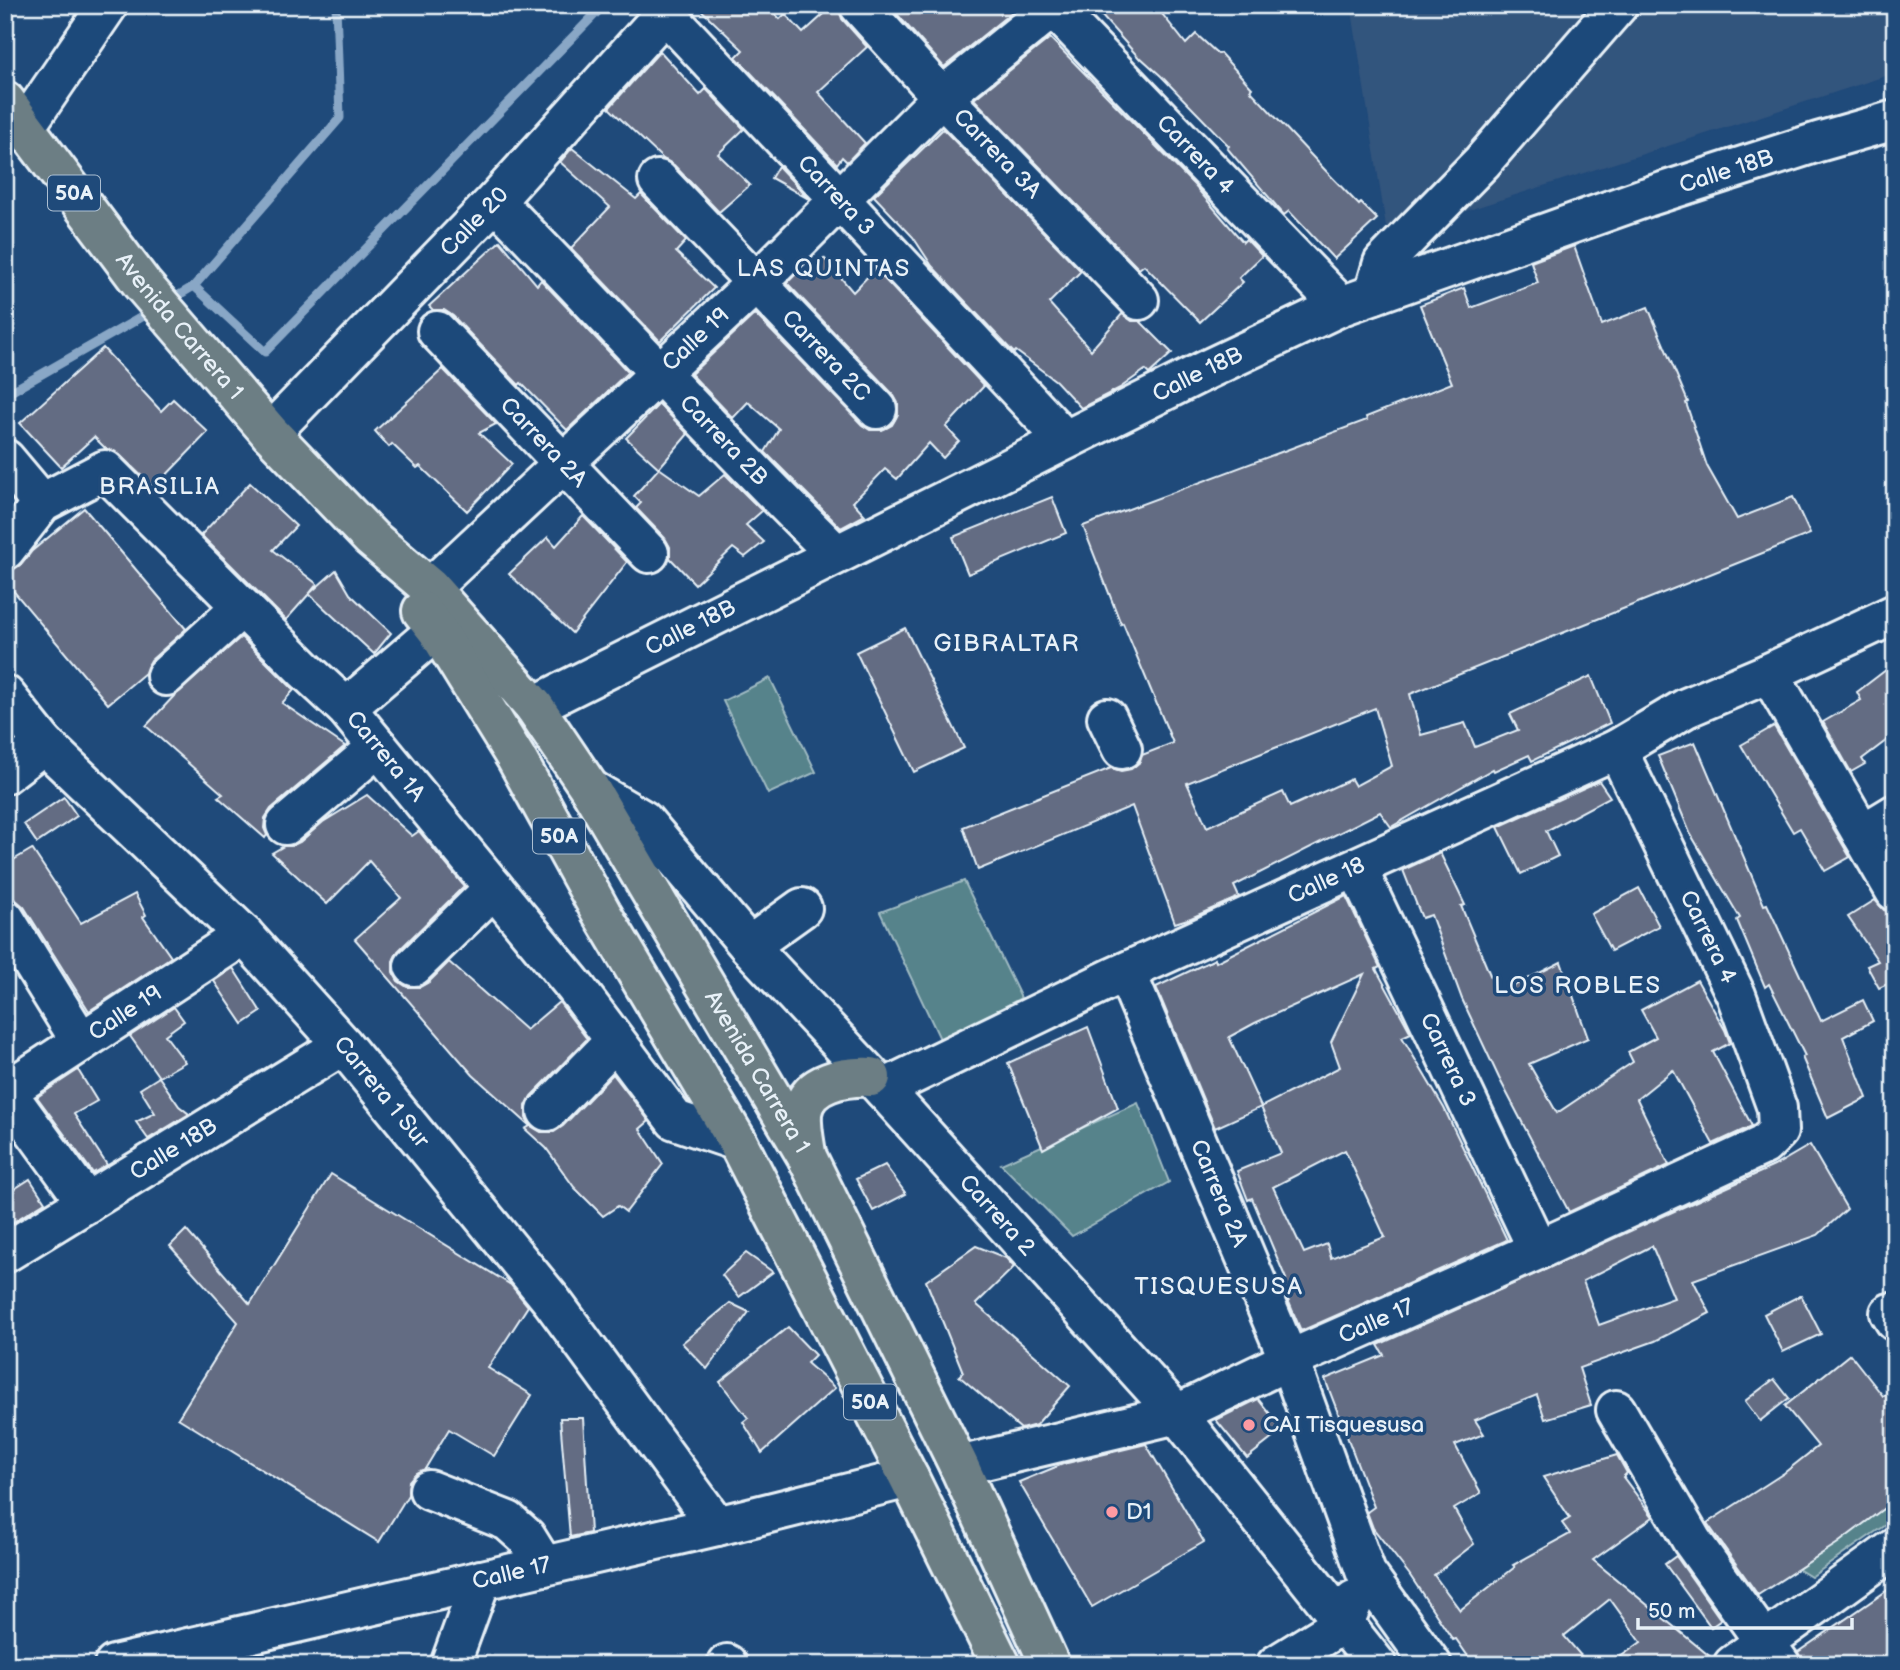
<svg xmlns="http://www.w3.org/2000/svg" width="1900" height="1670" viewBox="0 0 1900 1670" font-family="'Balsamiq Sans',sans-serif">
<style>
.built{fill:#33547d}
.green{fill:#56838b;stroke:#9fbac2;stroke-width:2}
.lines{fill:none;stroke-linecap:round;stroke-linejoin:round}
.stream{stroke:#89a7c6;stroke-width:9}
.building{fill:#636c83;stroke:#e8f1f8;stroke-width:2;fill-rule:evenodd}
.minor-casing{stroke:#e8f1f8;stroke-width:44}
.major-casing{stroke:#e8f1f8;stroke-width:44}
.minor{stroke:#1f4a7a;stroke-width:38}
.major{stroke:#6c7e84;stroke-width:38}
.poi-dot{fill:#ff9aa2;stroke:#1f4a7a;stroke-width:2.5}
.labels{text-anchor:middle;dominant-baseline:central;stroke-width:7;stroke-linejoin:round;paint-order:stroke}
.shield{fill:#1f4a7a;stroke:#acbfd2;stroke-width:2}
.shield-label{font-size:21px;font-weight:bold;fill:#e8f1f8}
.street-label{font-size:23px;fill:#e8f1f8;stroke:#1f4a7a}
.poi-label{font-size:23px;fill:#e8f1f8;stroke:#1f4a7a;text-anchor:start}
.neighbourhood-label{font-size:24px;letter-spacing:2px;fill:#e8f1f8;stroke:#1f4a7a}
</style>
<rect width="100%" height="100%" fill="#1f4a7a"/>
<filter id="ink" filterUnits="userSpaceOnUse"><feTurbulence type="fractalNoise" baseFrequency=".0143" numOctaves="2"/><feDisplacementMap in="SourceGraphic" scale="14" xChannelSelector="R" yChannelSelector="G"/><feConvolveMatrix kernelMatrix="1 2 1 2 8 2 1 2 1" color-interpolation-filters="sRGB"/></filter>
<g filter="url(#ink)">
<!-- built -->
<path class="built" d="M 1351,5 L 1895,5 L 1895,73 L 1419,226 L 1386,226 Z"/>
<!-- green -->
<g class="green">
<path d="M 770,678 L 816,772 L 768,794 L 723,701 Z"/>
<path d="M 964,881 L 1021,998 L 941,1041 L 880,912 Z"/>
<path d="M 1138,1103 L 1169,1182 L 1072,1236 L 1001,1164 Z"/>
<path d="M 1895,1499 L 1895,1518 L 1811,1577 L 1798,1569 L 1838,1542 Z"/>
</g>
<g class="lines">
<!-- stream -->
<g class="stream">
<path d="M 194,286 L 340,118 L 336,5"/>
<path d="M 169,301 L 194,286 L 265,352 L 604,5"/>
<path d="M 5,395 L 154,310"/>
</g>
</g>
<!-- building -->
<g class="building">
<path d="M 696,5 L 767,5 L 780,19 L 785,14 L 803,33 L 834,5 L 838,5 L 842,19 L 867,47 L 818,92 L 865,143 L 847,162 L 842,157 L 837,164 L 736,57 L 743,50 Z"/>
<path d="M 889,5 L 1016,5 L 1018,7 L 944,67 Z"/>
<path d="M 1092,5 L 1155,5 L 1186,44 L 1196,34 L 1218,54 L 1220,53 L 1252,88 L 1250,90 L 1326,171 L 1359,205 L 1361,203 L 1377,219 L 1334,259 L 1289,211 L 1284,215 L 1227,148 L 1229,146 L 1161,76 L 1141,58 L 1140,59 Z"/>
<path d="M 1050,38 L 1194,185 L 1243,242 L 1246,239 L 1262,256 L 1239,278 L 1243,282 L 1200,322 L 1144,265 L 1139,269 L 974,99 Z"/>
<path d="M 660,51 L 700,95 L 706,89 L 744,129 L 718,154 L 750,185 L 719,212 L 674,165 L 663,159 L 609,108 Z"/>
<path d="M 943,129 L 1081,271 L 1049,303 L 1091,350 L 1122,314 L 1132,321 L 1140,321 L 1172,353 L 1149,374 L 1145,370 L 1120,388 L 1081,408 L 1056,381 L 1016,351 L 1014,353 L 932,266 L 913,237 L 874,196 Z"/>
<path d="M 572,148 L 636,199 L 641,194 L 686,241 L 676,252 L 714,288 L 660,341 L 571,248 L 610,207 L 560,162 Z"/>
<path d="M 778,166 L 809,199 L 771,178 Z"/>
<path d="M 500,241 L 537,285 L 541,280 L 628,372 L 567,430 L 521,383 L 519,385 L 453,316 L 444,310 L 433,310 L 429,306 Z"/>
<path d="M 1574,246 L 1602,325 L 1648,307 L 1688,402 L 1686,403 L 1707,466 L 1737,519 L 1793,497 L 1810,534 L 1410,694 L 1421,735 L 1465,723 L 1475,747 L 1518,730 L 1510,714 L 1591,676 L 1610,723 L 1532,761 L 1529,755 L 1494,771 L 1493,769 L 1391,827 L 1380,812 L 1234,886 L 1239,897 L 1191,918 L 1175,923 L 1132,806 L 978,870 L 963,827 L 1111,768 L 1121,771 L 1131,769 L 1140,762 L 1142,755 L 1173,743 L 1123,623 L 1121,624 L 1083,526 L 1367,420 L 1366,417 L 1452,383 L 1420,305 L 1464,288 L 1471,308 L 1538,283 L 1531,262 ZM 1375,708 L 1392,766 L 1355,786 L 1351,779 L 1290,807 L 1283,792 L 1207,827 L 1187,783 Z"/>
<path d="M 824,258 L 853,292 L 875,269 L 984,386 L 946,427 L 959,441 L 943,458 L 929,443 L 897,479 L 885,469 L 853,502 L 865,515 L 841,528 L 765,452 L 779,429 L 748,402 L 733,418 L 691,374 L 755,314 L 862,425 L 870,430 L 882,430 L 892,425 L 898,414 L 898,403 L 893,394 L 787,283 L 801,269 L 805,274 Z"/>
<path d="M 103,348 L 161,411 L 173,399 L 208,432 L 154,488 L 120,455 L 106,449 L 94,437 L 61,467 L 20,423 Z"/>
<path d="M 443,369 L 496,424 L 479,433 L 512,464 L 467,511 L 420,466 L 417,468 L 392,444 L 389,447 L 375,431 Z"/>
<path d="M 659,404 L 688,434 L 659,468 L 626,438 Z"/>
<path d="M 659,468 L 699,496 L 725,474 L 762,511 L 746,525 L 764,542 L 745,557 L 733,548 L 695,584 L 670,558 L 670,547 L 665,538 L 636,508 L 641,503 L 634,496 Z"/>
<path d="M 250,483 L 296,526 L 273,550 L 317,584 L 309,594 L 336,570 L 350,594 L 391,633 L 374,654 L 309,594 L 286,620 L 201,535 Z"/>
<path d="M 1052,497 L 1066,533 L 968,574 L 953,537 Z"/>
<path d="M 84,508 L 186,629 L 151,660 L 145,673 L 108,704 L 5,581 L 5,573 L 22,564 L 32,551 Z"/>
<path d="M 583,516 L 627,562 L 572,633 L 509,574 L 548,537 L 556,546 Z"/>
<path d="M 905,628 L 964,748 L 914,772 L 856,652 Z"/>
<path d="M 241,637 L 294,690 L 282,703 L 345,746 L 271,809 L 265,818 L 264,828 L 267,835 L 265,838 L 218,797 L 223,794 L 146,726 L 174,696 Z"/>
<path d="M 1895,663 L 1895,734 L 1862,759 L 1865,764 L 1851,772 L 1823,722 L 1861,700 L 1857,692 Z"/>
<path d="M 1774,726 L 1850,857 L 1825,871 L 1800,828 L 1793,832 L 1741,745 Z"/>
<path d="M 1695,742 L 1764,905 L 1767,904 L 1821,1021 L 1863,1000 L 1873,1021 L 1843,1037 L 1867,1098 L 1828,1118 L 1802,1057 L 1805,1056 L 1769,984 L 1765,987 L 1737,920 L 1740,918 L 1690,833 L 1658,756 Z"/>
<path d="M 1599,781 L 1610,797 L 1546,831 L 1558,856 L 1521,874 L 1498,827 Z"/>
<path d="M 367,795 L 412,836 L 419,831 L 464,886 L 398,951 L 393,961 L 393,972 L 398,981 L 407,987 L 420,987 L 429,982 L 449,962 L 526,1030 L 559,1002 L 587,1039 L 531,1096 L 526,1106 L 526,1118 L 531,1126 L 541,1132 L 554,1132 L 563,1126 L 613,1074 L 649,1121 L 640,1129 L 663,1164 L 626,1212 L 618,1206 L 603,1216 L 574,1187 L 546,1148 L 525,1129 L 530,1126 L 473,1075 L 355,939 L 401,898 L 369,861 L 327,904 L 272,853 L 284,846 L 291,846 L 300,842 L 323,822 Z"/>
<path d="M 64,797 L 77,816 L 37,843 L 24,824 Z"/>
<path d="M 32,849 L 81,923 L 135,894 L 146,915 L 143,917 L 171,957 L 89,1011 L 24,907 L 16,900 L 5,897 L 5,865 Z"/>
<path d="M 1440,853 L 1465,905 L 1461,906 L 1498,994 L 1561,962 L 1588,1038 L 1529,1064 L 1557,1113 L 1633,1062 L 1628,1052 L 1656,1037 L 1641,1010 L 1697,980 L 1725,1030 L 1730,1043 L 1713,1052 L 1752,1126 L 1713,1144 L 1673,1070 L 1637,1099 L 1669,1165 L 1569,1212 L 1499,1078 L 1462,999 L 1431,915 L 1422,918 L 1403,870 Z"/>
<path d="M 1639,888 L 1659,926 L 1611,951 L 1591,914 Z"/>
<path d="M 1346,896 L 1380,967 L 1376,969 L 1411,1033 L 1402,1037 L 1444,1108 L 1507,1240 L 1301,1331 L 1280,1281 L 1286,1279 L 1252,1198 L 1248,1200 L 1237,1171 L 1281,1153 L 1261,1107 L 1215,1128 L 1156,987 L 1215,959 L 1216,962 ZM 1364,974 L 1331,1042 L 1340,1067 L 1261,1107 L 1229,1037 L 1255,1023 ZM 1345,1150 L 1385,1237 L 1331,1258 L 1327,1244 L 1304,1253 L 1273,1187 Z"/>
<path d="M 1875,900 L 1884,910 L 1895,913 L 1895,986 L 1892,982 L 1879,988 L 1867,966 L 1878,961 L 1848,917 Z"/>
<path d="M 233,968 L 261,1012 L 243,1024 L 214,981 Z"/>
<path d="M 174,1007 L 184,1021 L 165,1035 L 185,1062 L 159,1077 L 130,1036 Z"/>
<path d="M 1088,1027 L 1118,1108 L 1043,1149 L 1008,1063 Z"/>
<path d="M 78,1070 L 97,1101 L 74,1114 L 107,1165 L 93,1173 L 37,1097 Z"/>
<path d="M 159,1077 L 179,1106 L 189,1114 L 148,1139 L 136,1122 L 155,1113 L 140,1089 Z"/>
<path d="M 1810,1145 L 1847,1209 L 1818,1235 L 1693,1280 L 1710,1313 L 1655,1341 L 1579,1368 L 1591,1405 L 1545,1419 L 1537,1395 L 1475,1420 L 1484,1434 L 1455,1445 L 1481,1493 L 1454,1509 L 1474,1544 L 1434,1575 L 1460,1610 L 1515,1567 L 1513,1565 L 1570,1534 L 1562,1523 L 1570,1518 L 1543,1477 L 1617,1455 L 1627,1473 L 1623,1477 L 1653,1517 L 1593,1560 L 1713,1659 L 1712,1665 L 1609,1665 L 1641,1642 L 1610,1599 L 1564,1636 L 1589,1665 L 1474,1665 L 1456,1639 L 1453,1640 L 1409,1574 L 1373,1528 L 1367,1512 L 1374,1507 L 1325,1379 L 1384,1355 L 1378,1345 L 1774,1166 ZM 1652,1246 L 1674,1298 L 1599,1325 L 1583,1281 Z"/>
<path d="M 885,1165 L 906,1194 L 873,1211 L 856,1179 Z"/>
<path d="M 331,1174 L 511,1285 L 528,1306 L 488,1368 L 532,1395 L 494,1456 L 449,1429 L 425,1469 L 416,1473 L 409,1481 L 408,1495 L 379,1542 L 178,1418 L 238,1322 L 170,1246 L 186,1230 L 250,1304 Z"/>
<path d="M 30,1179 L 45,1202 L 5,1227 L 5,1195 Z"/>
<path d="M 976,1246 L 1006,1258 L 1014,1267 L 976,1304 L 1070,1386 L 1036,1425 L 1021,1429 L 959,1376 L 963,1372 L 926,1281 Z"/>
<path d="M 746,1253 L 773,1272 L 739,1297 L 722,1275 Z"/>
<path d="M 1801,1295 L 1821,1334 L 1783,1352 L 1764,1314 Z"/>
<path d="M 730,1303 L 749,1312 L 707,1369 L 682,1343 Z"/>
<path d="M 788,1327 L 815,1355 L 807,1363 L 835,1388 L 762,1453 L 743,1422 L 748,1418 L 720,1382 Z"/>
<path d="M 1850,1354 L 1883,1396 L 1895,1388 L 1895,1500 L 1838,1543 L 1758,1595 L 1707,1523 L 1784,1473 L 1818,1446 L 1785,1406 Z"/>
<path d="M 1774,1379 L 1789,1398 L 1760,1421 L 1745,1401 Z"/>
<path d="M 1258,1399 L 1283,1430 L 1247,1458 L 1216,1420 Z"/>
<path d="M 560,1418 L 583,1418 L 590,1533 L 570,1537 Z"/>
<path d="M 1146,1444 L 1204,1542 L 1092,1607 L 1019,1482 L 1063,1464 Z"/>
<path d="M 1676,1556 L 1721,1620 L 1711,1627 L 1665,1564 Z"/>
<path d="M 1895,1585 L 1895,1665 L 1803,1665 L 1798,1652 Z"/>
</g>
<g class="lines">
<!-- minor casing -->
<g class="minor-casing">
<g id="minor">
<path id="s1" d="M 859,5 L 942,97 L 1139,300"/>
<path id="s2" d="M 1051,5 L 1341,306"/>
<path id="s3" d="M 665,13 L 1065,440"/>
<path d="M 25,127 L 108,5"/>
<path id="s4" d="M 658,180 L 877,409"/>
<path id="s5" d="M 495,201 C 610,318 719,440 836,554"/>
<path d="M 1374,294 L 1383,263 L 1482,162 L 1618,5"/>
<path id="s6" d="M 437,331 L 649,553"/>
<path id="s7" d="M 270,433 L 495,201 L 672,5"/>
<path d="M 5,459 L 42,503"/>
<path id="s8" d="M 5,550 L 42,503 L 105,470 L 305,670 L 346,708 L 576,988 L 675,1120 L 737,1141"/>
<path id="s9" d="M 430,588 L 755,284 L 942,97 L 1056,5"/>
<path d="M 1769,673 L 1895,891"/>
<path d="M 166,676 L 242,607"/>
<path id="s10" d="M 5,695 L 44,744 L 244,935 L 343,1045 L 552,1301 L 717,1526"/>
<path id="s11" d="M 534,706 L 1206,370 L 1341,306 L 1647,197 L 1818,142 L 1895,120"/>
<path d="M 346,708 L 437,630"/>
<path d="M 1107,718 L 1122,749"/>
<path d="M 5,774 L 44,744"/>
<path id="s12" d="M 590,789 L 643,820 L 749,946 L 883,1089 L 1177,1414 L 1377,1665"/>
<path d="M 286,825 L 378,747"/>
<path d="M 1862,834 L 1895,814"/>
<path id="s13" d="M 1357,868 L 1538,1250"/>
<path d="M 5,919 L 81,1042"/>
<path d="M 749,946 L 802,908"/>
<path d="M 414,966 L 494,888"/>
<path id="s14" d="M 1126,972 L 1289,1360 L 1366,1573 L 1432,1665"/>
<path id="s15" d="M 883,1089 L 1112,978 L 1617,749 L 1686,708 L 1769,673 L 1895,614"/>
<path d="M 5,1090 L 87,1203"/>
<path id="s16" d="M 5,1092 L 244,935"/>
<path d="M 547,1111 L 615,1041"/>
<path id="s17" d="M 5,1253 L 343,1045"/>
<path d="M 1890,1313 L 1895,1321"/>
<path d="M 1616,1410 L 1692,1541 L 1781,1665"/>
<path id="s18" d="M 959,1466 L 1177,1414 L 1289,1360 L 1538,1250 L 1764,1145 L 1778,1131 L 1777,1108 L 1736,995 L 1617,749"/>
<path d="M 429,1490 L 508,1521 L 526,1537 L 544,1566"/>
<path d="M 727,1664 L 727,1665"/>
<path id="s19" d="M 114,1665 L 717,1526 L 909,1478"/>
<path d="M 450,1665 L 481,1580"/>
<path d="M 1276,1665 L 1344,1623 L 1354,1600"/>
<path d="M 1733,1665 L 1895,1548"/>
</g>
</g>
<!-- major casing -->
<g class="major-casing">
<g id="major">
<path id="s20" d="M 5,101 L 142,284 L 270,433 L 371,538 L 430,588 L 534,706 L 590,789 L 806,1155 L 959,1466 L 1050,1665"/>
<path d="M 422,611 L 437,630 L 516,758 L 602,914 L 737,1141 L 909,1478 L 1001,1665"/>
<path d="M 806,1153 C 804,1141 801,1126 802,1113 C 806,1081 846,1076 871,1077"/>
</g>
</g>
<!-- minor -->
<use href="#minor" class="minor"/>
<!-- major -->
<use href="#major" class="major"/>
</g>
</g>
<!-- markers -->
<g class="poi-dot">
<circle cx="1249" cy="1425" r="7"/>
<circle cx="1112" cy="1512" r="7"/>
</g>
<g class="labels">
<!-- shield labels -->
<g class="shield">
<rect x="48" y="175.5" width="52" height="35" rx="5"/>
<rect x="533" y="818.5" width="52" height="35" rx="5"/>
<rect x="844" y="1384.5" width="52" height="35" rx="5"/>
</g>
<g class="shield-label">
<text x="74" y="193">50A</text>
<text x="559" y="836">50A</text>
<text x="870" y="1402">50A</text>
</g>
<!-- street labels -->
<g class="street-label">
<text stroke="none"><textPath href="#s1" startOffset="203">Carrera 3A</textPath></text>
<text stroke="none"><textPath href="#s2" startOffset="208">Carrera 4</textPath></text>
<text stroke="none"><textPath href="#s11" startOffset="1309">Calle 18B</textPath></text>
<text stroke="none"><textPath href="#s3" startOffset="250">Carrera 3</textPath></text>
<text stroke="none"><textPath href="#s7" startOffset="294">Calle 20</textPath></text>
<text stroke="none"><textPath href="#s20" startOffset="285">Avenida Carrera 1</textPath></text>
<text stroke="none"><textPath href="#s9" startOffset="364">Calle 19</textPath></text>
<text stroke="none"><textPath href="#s4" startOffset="243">Carrera 2C</textPath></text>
<text stroke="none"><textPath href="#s11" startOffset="742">Calle 18B</textPath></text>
<text stroke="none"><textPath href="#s5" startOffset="331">Carrera 2B</textPath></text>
<text stroke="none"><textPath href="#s6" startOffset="154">Carrera 2A</textPath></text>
<text stroke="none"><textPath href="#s11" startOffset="175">Calle 18B</textPath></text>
<text stroke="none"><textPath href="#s8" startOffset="532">Carrera 1A</textPath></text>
<text stroke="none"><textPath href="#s15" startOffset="490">Calle 18</textPath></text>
<text transform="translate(1708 937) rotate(64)">Carrera 4</text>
<text stroke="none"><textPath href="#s16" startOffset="144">Calle 19</textPath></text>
<text stroke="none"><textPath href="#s13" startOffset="212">Carrera 3</textPath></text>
<text stroke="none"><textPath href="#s20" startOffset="1234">Avenida Carrera 1</textPath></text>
<text stroke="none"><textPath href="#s10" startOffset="548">Carrera 1 Sur</textPath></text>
<text stroke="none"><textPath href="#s17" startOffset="198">Calle 18B</textPath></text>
<text stroke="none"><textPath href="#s14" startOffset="240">Carrera 2A</textPath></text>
<text stroke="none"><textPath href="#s12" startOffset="592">Carrera 2</textPath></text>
<text stroke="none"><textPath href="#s18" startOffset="444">Calle 17</textPath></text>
<text stroke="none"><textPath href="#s19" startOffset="408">Calle 17</textPath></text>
</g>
<!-- poi labels -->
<g class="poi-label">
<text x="1263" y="1425">CAI Tisquesusa</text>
<text x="1126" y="1512">D1</text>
</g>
<!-- neighbourhood labels -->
<g class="neighbourhood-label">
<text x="824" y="268">LAS QUINTAS</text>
<text x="160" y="486">BRASILIA</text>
<text x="1007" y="643">GIBRALTAR</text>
<text x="1578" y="985">LOS ROBLES</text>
<text x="1219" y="1286">TISQUESUSA</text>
</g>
</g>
<!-- margin -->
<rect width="1900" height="1670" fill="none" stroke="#1f4a7a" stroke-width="28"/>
<rect x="14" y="14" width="1872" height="1642" fill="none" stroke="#e8f1f8" stroke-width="2.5" filter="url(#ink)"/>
<!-- scale -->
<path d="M1638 1618v10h214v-10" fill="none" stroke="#e8f1f8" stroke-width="3.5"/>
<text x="1648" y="1618" font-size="21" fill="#e8f1f8" stroke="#1f4a7a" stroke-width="5" paint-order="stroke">50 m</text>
</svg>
